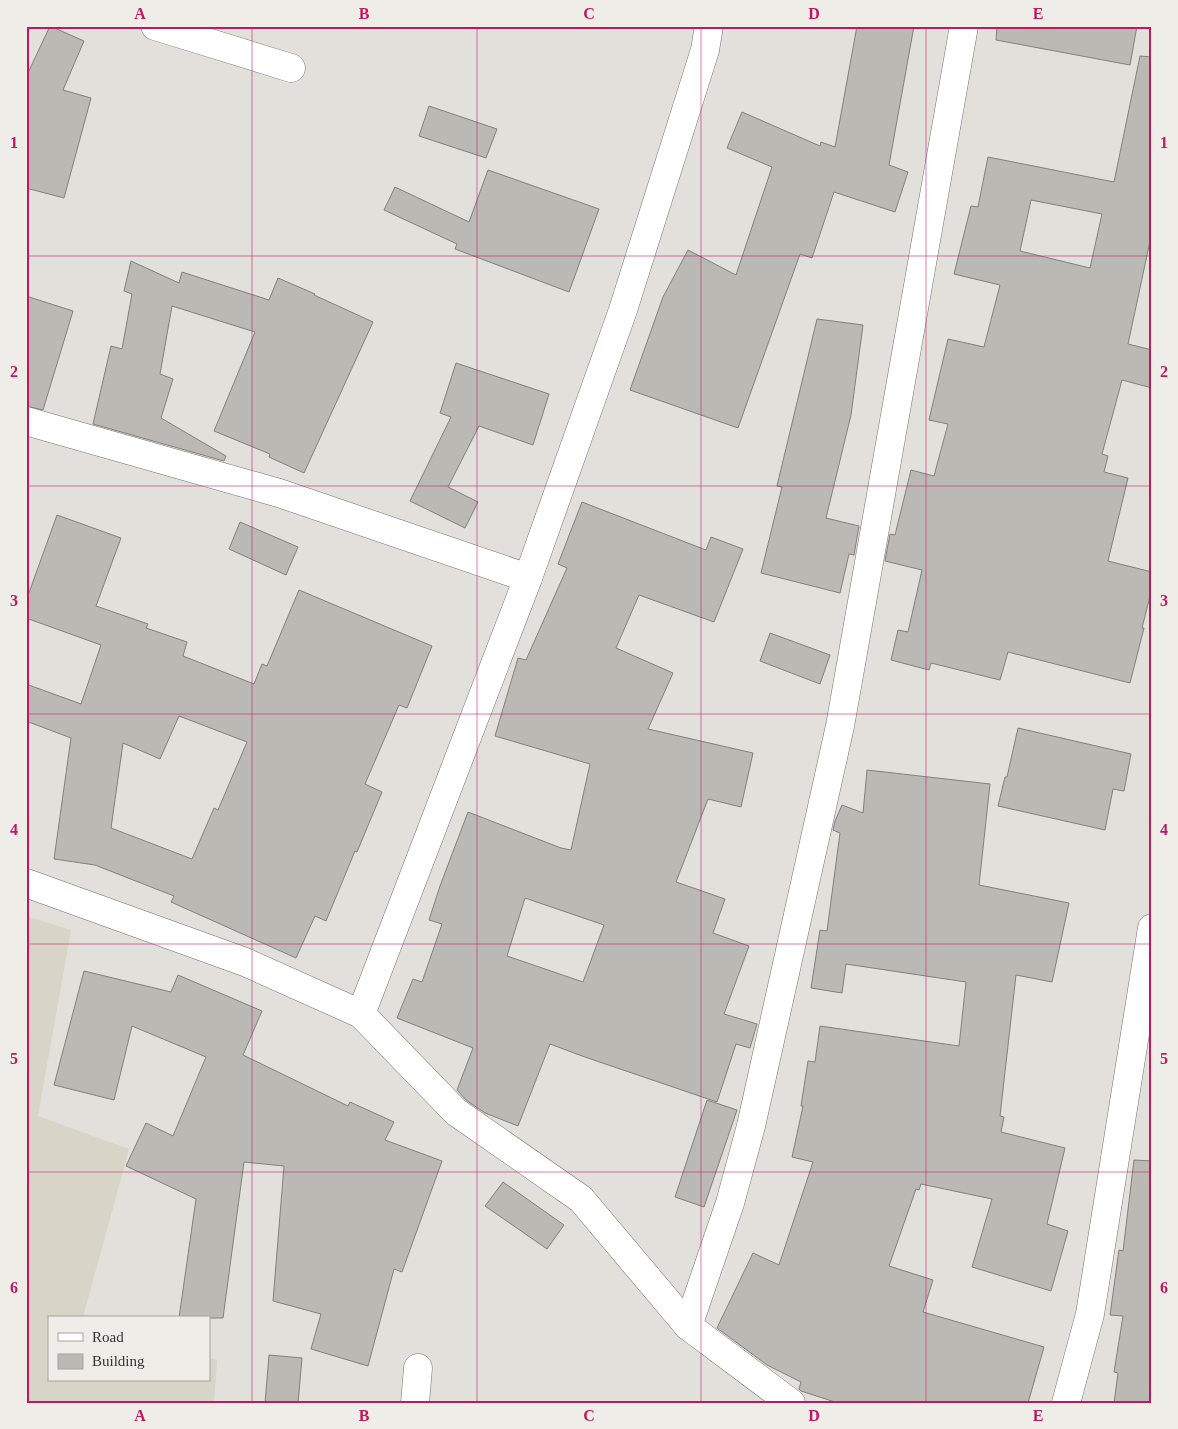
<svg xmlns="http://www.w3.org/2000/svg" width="1178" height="1429" viewBox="0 0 1178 1429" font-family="'Times New Roman',serif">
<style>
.built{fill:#d8d4c8}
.building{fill:#bbb9b4;stroke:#81807c;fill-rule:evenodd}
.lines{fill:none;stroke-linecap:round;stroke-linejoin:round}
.minor-casing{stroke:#73726e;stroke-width:29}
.minor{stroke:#fff;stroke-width:28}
.grid{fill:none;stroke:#c2185b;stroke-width:1;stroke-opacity:0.55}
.neatline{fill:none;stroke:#c2185b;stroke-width:2}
.grid-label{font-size:16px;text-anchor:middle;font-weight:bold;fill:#c2185b}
</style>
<rect width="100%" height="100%" fill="#e1e0db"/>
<!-- built -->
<path class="built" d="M 26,916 L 71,930 L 38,1116 L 129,1149 L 83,1317 L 86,1318 L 49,1318 L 49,1380 L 209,1380 L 209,1358 L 217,1360 L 214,1403 L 26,1403 Z"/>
<!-- building -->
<g class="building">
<path d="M 50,26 L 84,41 L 63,90 L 91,98 L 64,198 L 26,188 L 26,77 Z"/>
<path d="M 857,26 L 914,26 L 889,165 L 908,172 L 895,212 L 834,192 L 812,258 L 800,254 L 738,428 L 630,390 L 663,297 L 688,250 L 736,275 L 772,167 L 727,148 L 742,112 L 820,146 L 821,142 L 835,147 Z"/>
<path d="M 997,26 L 1137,26 L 1130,65 L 996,40 Z"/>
<path d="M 1140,56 L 1152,57 L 1152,232 L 1128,344 L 1152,350 L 1152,388 L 1122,380 L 1102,454 L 1108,456 L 1104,472 L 1128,478 L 1108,561 L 1152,572 L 1152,588 L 1142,628 L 1144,628 L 1130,683 L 1008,652 L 1000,680 L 931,663 L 929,670 L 891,660 L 898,630 L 908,632 L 922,570 L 885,561 L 890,534 L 895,535 L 911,470 L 934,476 L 948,424 L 929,420 L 948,339 L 984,347 L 1000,285 L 954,274 L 971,206 L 978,207 L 988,157 L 1114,182 ZM 1031,200 L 1102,214 L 1090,268 L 1020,251 Z"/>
<path d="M 429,106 L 497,129 L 486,158 L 419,136 Z"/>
<path d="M 488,170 L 599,209 L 569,292 L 455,249 L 457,244 L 384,210 L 395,187 L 469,222 Z"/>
<path d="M 131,261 L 179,283 L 182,272 L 269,300 L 278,278 L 315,294 L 314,295 L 373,322 L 304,473 L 269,457 L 270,454 L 214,431 L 255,332 L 172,306 L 160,374 L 173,379 L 161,418 L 226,456 L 224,461 L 93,424 L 111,346 L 122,349 L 132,294 L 124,291 Z"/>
<path d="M 26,296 L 73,311 L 43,410 L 26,406 Z"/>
<path d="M 817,319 L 863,325 L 851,415 L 826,518 L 859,526 L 854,555 L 849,554 L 840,593 L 761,573 L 782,487 L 777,486 Z"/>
<path d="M 456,363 L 549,394 L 533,445 L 479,426 L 448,487 L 478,502 L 465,528 L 410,501 L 451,417 L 440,413 Z"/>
<path d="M 582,502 L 706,550 L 711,537 L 743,549 L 714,622 L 639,595 L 616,648 L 673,673 L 648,729 L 753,753 L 741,807 L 708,799 L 676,882 L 725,899 L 713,933 L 749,946 L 724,1014 L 757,1024 L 750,1048 L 736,1044 L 717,1102 L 582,1056 L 550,1044 L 518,1126 L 485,1113 L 466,1100 L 457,1090 L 473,1048 L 397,1018 L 413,979 L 422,982 L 442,924 L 429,920 L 440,886 L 468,812 L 561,848 L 571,850 L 590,764 L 495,736 L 518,658 L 526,660 L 567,568 L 558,564 ZM 525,898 L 604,925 L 583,982 L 507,956 Z"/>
<path d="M 57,515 L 121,538 L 96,606 L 148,624 L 146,628 L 187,642 L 183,656 L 254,684 L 262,664 L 267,666 L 299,590 L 432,646 L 407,708 L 399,705 L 365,784 L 382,792 L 357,852 L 355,851 L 326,921 L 315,916 L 296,958 L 171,902 L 174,896 L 95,865 L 54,859 L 71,738 L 26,721 L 26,684 L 81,704 L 101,645 L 26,618 L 26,601 ZM 179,716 L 247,742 L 218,810 L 214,808 L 192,859 L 111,828 L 123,743 L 160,759 Z"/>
<path d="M 240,522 L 298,547 L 286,575 L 229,549 Z"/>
<path d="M 770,633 L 830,655 L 820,684 L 760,661 Z"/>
<path d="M 1018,728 L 1131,754 L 1124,791 L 1113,789 L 1105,830 L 998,806 L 1005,777 L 1007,777 Z"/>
<path d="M 867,770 L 990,784 L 979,885 L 1069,903 L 1052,982 L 1016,975 L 1000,1116 L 1004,1117 L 1001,1132 L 1065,1148 L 1047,1224 L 1068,1231 L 1051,1291 L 972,1267 L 992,1199 L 921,1184 L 919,1190 L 916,1189 L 889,1266 L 933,1280 L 923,1312 L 1044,1347 L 1028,1403 L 838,1403 L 801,1391 L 799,1389 L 801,1382 L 767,1365 L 717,1328 L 753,1253 L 779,1265 L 813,1162 L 792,1157 L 803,1106 L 801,1106 L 808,1061 L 815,1062 L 820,1026 L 959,1046 L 966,982 L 846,964 L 842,993 L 811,988 L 820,930 L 827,931 L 840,833 L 833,830 L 835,821 L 842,805 L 863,813 Z"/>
<path d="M 84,971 L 171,992 L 178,975 L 262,1011 L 243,1055 L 348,1106 L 350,1102 L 394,1122 L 385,1140 L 442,1161 L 402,1272 L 394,1269 L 368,1366 L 311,1349 L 321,1314 L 273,1301 L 284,1166 L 244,1162 L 223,1318 L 179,1318 L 196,1199 L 126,1166 L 146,1123 L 173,1136 L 206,1057 L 132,1026 L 114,1100 L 54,1085 Z"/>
<path d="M 707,1100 L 737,1110 L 704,1207 L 675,1197 Z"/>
<path d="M 1134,1160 L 1152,1161 L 1152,1403 L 1114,1403 L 1118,1373 L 1114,1372 L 1123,1316 L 1110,1315 L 1119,1250 L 1123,1251 Z"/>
<path d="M 503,1182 L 564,1225 L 547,1249 L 485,1206 Z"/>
<path d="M 269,1355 L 302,1358 L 298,1403 L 265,1403 Z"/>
</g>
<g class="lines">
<!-- minor casing -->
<g class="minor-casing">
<g id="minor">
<path d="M 155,26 L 291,68"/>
<path d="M 26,421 L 279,493 L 528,578"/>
<path d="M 26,883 L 245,962 L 361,1014 L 456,1112 L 581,1199 L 688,1326 L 791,1403"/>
<path d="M 361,1014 L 528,578 L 623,310 L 705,50 L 709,26"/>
<path d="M 688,1326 L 730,1203 L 751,1126 L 840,726 L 964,26"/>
<path d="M 415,1403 L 418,1368"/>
<path d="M 1066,1403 L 1090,1314 L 1152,928"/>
</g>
</g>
<!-- minor -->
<use href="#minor" class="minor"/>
</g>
<!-- grid -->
<path class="grid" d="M 252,26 L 252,1403M 477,26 L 477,1403M 701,26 L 701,1403M 926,26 L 926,1403M 26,256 L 1152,256M 26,486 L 1152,486M 26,714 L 1152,714M 26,944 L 1152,944M 26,1172 L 1152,1172"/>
<!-- border -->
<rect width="1178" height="1429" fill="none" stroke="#eeede8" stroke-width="55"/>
<!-- legend -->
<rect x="48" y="1316" width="162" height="65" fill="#eeede8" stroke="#a4a39f"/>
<rect x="58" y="1333" width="25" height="8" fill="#ffffff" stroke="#a4a39f"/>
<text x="92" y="1342" font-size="15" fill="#353432">Road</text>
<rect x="58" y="1354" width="25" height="15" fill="#bbb9b4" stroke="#a4a39f"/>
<text x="92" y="1366" font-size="15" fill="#353432">Building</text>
<rect x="28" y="28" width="1122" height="1374" class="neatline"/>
<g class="grid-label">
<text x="140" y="19">A</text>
<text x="364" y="19">B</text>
<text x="589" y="19">C</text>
<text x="814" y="19">D</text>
<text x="1038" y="19">E</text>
<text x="14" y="148">1</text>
<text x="1164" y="148">1</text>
<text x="14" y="377">2</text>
<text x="1164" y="377">2</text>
<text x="14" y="606">3</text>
<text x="1164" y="606">3</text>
<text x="14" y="835">4</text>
<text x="1164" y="835">4</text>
<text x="14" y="1064">5</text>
<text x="1164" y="1064">5</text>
<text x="14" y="1293">6</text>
<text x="1164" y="1293">6</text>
<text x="140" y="1421">A</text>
<text x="364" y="1421">B</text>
<text x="589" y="1421">C</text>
<text x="814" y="1421">D</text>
<text x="1038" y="1421">E</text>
</g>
</svg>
